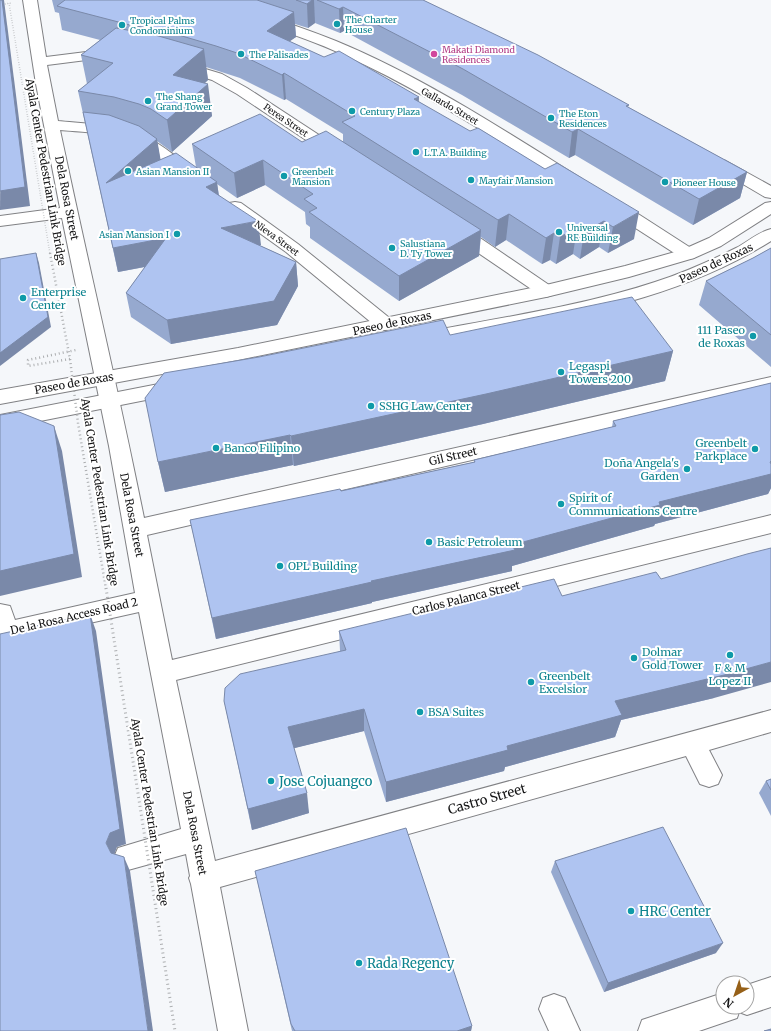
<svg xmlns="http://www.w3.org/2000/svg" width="771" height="1031" viewBox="0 0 771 1031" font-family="Merriweather,serif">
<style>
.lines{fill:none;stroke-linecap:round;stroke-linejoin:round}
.minor-casing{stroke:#808184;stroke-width:2}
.major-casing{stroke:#808184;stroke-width:2}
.path-far1{stroke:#acaeb0;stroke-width:1.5;stroke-dasharray:0.5 2;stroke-linecap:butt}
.path{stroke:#acaeb0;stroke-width:2.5;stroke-dasharray:1 3;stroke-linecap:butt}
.minor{fill:#fff;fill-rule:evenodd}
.major{fill:#fff;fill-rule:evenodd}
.path-bridge-far2{stroke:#acaeb0;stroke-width:1.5;stroke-dasharray:0.5 2;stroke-linecap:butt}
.path-bridge-far1{stroke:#acaeb0;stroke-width:2.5;stroke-dasharray:1 3;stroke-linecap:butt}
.path-bridge{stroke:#acaeb0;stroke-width:3;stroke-dasharray:1 3.5;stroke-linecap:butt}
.wall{fill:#96a9cf;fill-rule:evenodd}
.shaded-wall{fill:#7a89a9}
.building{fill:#afc4f1;stroke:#7a89a9}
.culture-dot{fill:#0f9aa8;stroke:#fff;stroke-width:1.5}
.hotel-dot{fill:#d1479c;stroke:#fff;stroke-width:1.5}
.labels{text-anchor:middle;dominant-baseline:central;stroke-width:4;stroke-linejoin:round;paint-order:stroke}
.far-culture-label{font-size:9px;fill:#0d838f;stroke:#fff;text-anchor:start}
.far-hotel-label{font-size:9px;fill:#b23c85;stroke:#fff;text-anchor:start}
.far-street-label{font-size:9px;fill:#131314;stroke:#fff}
.street-label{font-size:11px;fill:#131314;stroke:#fff}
.culture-label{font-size:11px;fill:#0d838f;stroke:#fff;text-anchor:start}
.near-culture-label{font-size:13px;fill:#0d838f;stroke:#fff;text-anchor:start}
.near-street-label{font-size:13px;fill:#131314;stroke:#fff}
</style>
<rect width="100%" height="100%" fill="#f5f7fa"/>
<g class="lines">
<!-- minor casing -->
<g class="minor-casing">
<g id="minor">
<path d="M 23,0 L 37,0 L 46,57 L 110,49 L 115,50 L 117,53 L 115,56 L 110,57 L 47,65 L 58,121 C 88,124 119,124 146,137 C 164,146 180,160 197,172 L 199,175 L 197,178 L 191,180 L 185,178 C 166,164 148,148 125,139 C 105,132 82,132 60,130 C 87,259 118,388 144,518 L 771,377 L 771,391 L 147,535 L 172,660 L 771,515 L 771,533 L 176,680 L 215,861 L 771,710 L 771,732 L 709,750 L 722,775 L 718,784 L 709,787 L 700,784 L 686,756 L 220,887 L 248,1031 L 218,1031 L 191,884 L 189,878 L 190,876 L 186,854 L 128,870 L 118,866 L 114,857 L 118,848 L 181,829 L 139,612 L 0,643 L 0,604 L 10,606 L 15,620 L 135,593 L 109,446 L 62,218 L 0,226 L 0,216 L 60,208 L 36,84 Z"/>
<path d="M 267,17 C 290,23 313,32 336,41 C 423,77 502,129 582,179 L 584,182 L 582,185 L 576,187 L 570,185 C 496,140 424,91 344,55 C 318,43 290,33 262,24 L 260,21 L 262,18 Z"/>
<path d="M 179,61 L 222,74 L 247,88 L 342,150 L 344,153 L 342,156 L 336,158 L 330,156 L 237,94 L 212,80 L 174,68 L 172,65 L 174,62 Z"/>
<path d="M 720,159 L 726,161 L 771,186 L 771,198 L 765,197 L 714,167 L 712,164 L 714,161 Z"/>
<path d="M 612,200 L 618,201 L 694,250 L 697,254 L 694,258 L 688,259 L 682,258 L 606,209 L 604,205 L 606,201 Z"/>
<path d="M 235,202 L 241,203 L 298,244 L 392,320 L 394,324 L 392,328 L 385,330 L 378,328 L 286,252 L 229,211 L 227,207 L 229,203 Z"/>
<path d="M 455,224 L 461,225 L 552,287 L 555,291 L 552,295 L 546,297 L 540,295 L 449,233 L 446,229 L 449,225 Z"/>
<path d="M 771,977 L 771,1007 L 747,1015 L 739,1012 L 737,1018 L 699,1031 L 638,1031 L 642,1020 L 723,993 L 723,1007 L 747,1007 L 747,985 Z"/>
<path d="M 554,994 L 565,998 L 580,1031 L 549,1031 L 539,1009 L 543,998 Z"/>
</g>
</g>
<!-- major casing -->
<g class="major-casing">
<g id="major">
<path d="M 771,202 L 771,214 L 721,246 L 694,258 L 629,277 L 546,297 L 238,360 L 0,404 L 0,390 L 238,348 L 546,285 L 625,266 L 682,250 L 709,238 L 765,203 Z"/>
<path d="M 771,229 L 771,241 C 666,307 539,322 420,345 L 413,343 L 410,339 L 413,335 L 420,333 C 498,318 579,307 655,282 C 683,273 710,261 736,248 C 748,242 758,232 771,229 Z"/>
<path d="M 179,380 L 186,382 L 189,387 L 186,392 L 0,429 L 0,415 Z"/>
</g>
</g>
<!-- path-far1 -->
<path class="path-far1" d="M 5,4 L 11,3"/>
<!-- path -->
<path class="path" d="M 70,359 L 28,366 L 28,360 L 76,350"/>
<!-- minor -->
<use href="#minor" class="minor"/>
<!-- major -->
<use href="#major" class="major"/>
<!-- path-bridge-far2 -->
<path class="path-bridge-far2" d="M 9,3 L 50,254"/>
<!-- path-bridge-far1 -->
<path class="path-bridge-far1" d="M 50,253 L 70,359 L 78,423 L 106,589"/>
<!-- path-bridge -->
<path class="path-bridge" d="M 106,588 L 175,1031"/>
</g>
<!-- wall -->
<g class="wall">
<path d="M 52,0 L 423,0 L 629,105 L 628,107 L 747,172 L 740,198 L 693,225 L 575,155 L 569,158 L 462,95 L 344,31 L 340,33 L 315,23 L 308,28 L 295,24 L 296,37 L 289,41 L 418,101 L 634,239 L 608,253 L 599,247 L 580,259 L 573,254 L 556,264 L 550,260 L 542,264 L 506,240 L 495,247 L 481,237 L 479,256 L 399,301 L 310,238 L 310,227 L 306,224 L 305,212 L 265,185 L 237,198 L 217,184 L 219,195 L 261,245 L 259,245 L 296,262 L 298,286 L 277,325 L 171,344 L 131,317 L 126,293 L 145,267 L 118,272 L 78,91 L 87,84 L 81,55 L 100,40 L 62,30 L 59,13 L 55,12 ZM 206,67 L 240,78 L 284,100 L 286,99 L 343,134 L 343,141 L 192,144 L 196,167 L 160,159 L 157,141 L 172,152 L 212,116 L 205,83 L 208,80 Z"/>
<path d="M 771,248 L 771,367 L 699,305 L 706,281 L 753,258 Z"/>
<path d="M 450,335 L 673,351 L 665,381 L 483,424 L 294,466 L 293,465 L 165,492 L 158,462 Z"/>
<path d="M 771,383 L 771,488 L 768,494 L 655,524 L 654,526 L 512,566 L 512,571 L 372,602 L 372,603 L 216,639 L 190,520 L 341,491 L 474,462 L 474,460 L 612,427 L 613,421 Z"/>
<path d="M 562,596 L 714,698 L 621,720 L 615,737 L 505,767 L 504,771 L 386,802 L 364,731 L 294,748 L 309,813 L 252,830 L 224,701 L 340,651 L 339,631 Z"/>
<path d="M 771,779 L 771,816 L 759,793 L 766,781 Z"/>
<path d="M 555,861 L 716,953 L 604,992 L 551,872 Z"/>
<path d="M 255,871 L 472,1026 L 471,1031 L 292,1031 Z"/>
</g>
<!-- shaded-wall -->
<g class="shaded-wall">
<path d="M 2,0 L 4,0 L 30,206 L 0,210 Z"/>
<path d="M 312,0 L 314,0 L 315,23 L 308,28 L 307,4 Z"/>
<path d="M 343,7 L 344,31 L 340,33 L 339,9 Z"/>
<path d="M 294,12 L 296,37 L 269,56 L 267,31 Z"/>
<path d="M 204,49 L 208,80 L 178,107 L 173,75 Z"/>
<path d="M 284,73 L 286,99 L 284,100 L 282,75 Z"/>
<path d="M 208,84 L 212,116 L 172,152 L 167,120 Z"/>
<path d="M 419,97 L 418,122 L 414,99 Z"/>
<path d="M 578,129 L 575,155 L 569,158 L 572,132 Z"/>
<path d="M 157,139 L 161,162 L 106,183 Z"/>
<path d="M 263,160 L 265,185 L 237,198 L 234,173 Z"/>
<path d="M 747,172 L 740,198 L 693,225 L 699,199 Z"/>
<path d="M 217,182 L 220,206 L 206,187 Z"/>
<path d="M 639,212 L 634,239 L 608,253 L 613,227 Z"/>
<path d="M 509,214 L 506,240 L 495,247 L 498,220 Z"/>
<path d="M 258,221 L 261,245 L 224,252 L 221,228 Z"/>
<path d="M 604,221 L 599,247 L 580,259 L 584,232 Z"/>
<path d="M 577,228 L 573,254 L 556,264 L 560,237 Z"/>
<path d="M 481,230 L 479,256 L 399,301 L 399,276 Z"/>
<path d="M 554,233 L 550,260 L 542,264 L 546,238 Z"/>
<path d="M 166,238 L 170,262 L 118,272 L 113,248 Z"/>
<path d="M 36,253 L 39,263 L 51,327 L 0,366 L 0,353 Z"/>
<path d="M 296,262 L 298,286 L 277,325 L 171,344 L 167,320 Z"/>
<path d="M 673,351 L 665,381 L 483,424 L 294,466 L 291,436 Z"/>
<path d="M 54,426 L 62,451 L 82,577 L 0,596 L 0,571 Z"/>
<path d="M 290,435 L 293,465 L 165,492 L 158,462 Z"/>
<path d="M 771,461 L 771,488 L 768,494 L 655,524 L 654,526 L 512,566 L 512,571 L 372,602 L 372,603 L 216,639 L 212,618 L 371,581 L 512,545 L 659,502 Z"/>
<path d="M 90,614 L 96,631 L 126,844 L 117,847 L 113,858 L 106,843 L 110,833 Z"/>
<path d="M 771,662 L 771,682 L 714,698 L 621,720 L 615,737 L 505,767 L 504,771 L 386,802 L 386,782 L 507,746 L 615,701 Z"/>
<path d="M 364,709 L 364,731 L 291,749 L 288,727 Z"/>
<path d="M 307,793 L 309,813 L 252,830 L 248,809 Z"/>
<path d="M 124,857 L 130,871 L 153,1031 L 148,1031 Z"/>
<path d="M 723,943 L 716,953 L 604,992 L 608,983 Z"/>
<path d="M 472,1026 L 471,1031 L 457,1031 Z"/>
</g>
<!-- building -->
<g class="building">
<path d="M 0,0 L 2,0 L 25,187 L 0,191 Z"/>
<path d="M 65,0 L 257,0 L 294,12 L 267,31 L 324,57 L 339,51 L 419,97 L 414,99 L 470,131 L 478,128 L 545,169 L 557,163 L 639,212 L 613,227 L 604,221 L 584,232 L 577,228 L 560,237 L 554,233 L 546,238 L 509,214 L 498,220 L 342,122 L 355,116 L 284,73 L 282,75 L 237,53 L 216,46 L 165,31 L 130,25 L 57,6 Z"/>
<path d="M 296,0 L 312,0 L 307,4 Z"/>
<path d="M 317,0 L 423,0 L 538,55 L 629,105 L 626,106 L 747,172 L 699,199 L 578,129 L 572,132 L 463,69 L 343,7 L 339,9 Z"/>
<path d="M 116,28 L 155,35 L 204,49 L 173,75 L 208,84 L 167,120 L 151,109 L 139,104 L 114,97 L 78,91 L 113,63 L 81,55 Z"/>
<path d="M 83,112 L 109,115 L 139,126 L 157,139 L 106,183 L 176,153 L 217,182 L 206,187 L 258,221 L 221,228 L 296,262 L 274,301 L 167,320 L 126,293 L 166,238 L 113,248 Z"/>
<path d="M 260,114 L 302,142 L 326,131 L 481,230 L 399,276 L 309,212 L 317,208 L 304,199 L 313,194 L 263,160 L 234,173 L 192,144 Z"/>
<path d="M 771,248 L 771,335 L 706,281 L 753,258 Z"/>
<path d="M 36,253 L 48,317 L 0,353 L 0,259 Z"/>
<path d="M 632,297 L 673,351 L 486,394 L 291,436 L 290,435 L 158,462 L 145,398 L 164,373 L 259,357 L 443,320 L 450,335 Z"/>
<path d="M 771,383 L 771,461 L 770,462 L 771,464 L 771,474 L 659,502 L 660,505 L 512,545 L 515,550 L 371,581 L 372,582 L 212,618 L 190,520 L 340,489 L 341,491 L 475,462 L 474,460 L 616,426 L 613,421 Z"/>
<path d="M 19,412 L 54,426 L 74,554 L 0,571 L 0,415 Z"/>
<path d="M 771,548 L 771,662 L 724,675 L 615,701 L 622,715 L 507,746 L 508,750 L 386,782 L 364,709 L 288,727 L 307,793 L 248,809 L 224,701 L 225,688 L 240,674 L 346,650 L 339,631 L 554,579 L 562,596 L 656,572 L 661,579 L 747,554 Z"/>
<path d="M 90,614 L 120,829 L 110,833 L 106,843 L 111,853 L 124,857 L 148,1031 L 0,1031 L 0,634 Z"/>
<path d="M 771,779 L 771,790 L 766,781 Z"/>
<path d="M 663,827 L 723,943 L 608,983 L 555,861 Z"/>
<path d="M 406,828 L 472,1026 L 457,1031 L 295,1031 L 291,1024 L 255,871 Z"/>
<path d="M 771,1029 L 771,1031 L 764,1031 Z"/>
</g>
<!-- markers -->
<g class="culture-dot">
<circle cx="337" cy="24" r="4"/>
<circle cx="122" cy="25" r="4"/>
<circle cx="241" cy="54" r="4"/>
<circle cx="148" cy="101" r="4"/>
<circle cx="352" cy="111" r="4"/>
<circle cx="551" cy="118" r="4"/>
<circle cx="416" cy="152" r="4"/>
<circle cx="128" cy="171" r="4"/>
<circle cx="284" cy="176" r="4"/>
<circle cx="471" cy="180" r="4"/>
<circle cx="665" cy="182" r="4"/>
<circle cx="559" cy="232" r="4"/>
<circle cx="177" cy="234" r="4"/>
<circle cx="392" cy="248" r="4"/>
<circle cx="23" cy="298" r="4"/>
<circle cx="753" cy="336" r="4"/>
<circle cx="561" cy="372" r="4"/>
<circle cx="371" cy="406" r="4"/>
<circle cx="216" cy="448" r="4"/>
<circle cx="755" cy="449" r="4"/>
<circle cx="687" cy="469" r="4"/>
<circle cx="561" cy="504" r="4"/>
<circle cx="429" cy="542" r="4"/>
<circle cx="280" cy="566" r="4"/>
<circle cx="730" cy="655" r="4"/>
<circle cx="634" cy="658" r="4"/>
<circle cx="531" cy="682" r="4"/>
<circle cx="420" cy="712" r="4"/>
<circle cx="271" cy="781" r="4"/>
<circle cx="631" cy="911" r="4"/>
<circle cx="359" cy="963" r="4"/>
</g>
<circle class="hotel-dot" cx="434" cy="54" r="4"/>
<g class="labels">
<!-- far-culture labels -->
<g class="far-culture-label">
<text x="345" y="19">The Charter<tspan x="345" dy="10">House</tspan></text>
<text x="130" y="20">Tropical Palms<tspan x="130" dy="10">Condominium</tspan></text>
<text x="249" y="54">The Palisades</text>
<text x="156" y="96">The Shang<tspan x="156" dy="10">Grand Tower</tspan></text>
<text x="360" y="111">Century Plaza</text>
<text x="559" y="113">The Eton<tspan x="559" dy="10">Residences</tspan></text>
<text x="424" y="152">L.T.A. Building</text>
<text x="136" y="171">Asian Mansion II</text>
<text x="292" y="171">Greenbelt<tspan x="292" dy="10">Mansion</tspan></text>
<text x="479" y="180">Mayfair Mansion</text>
<text x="673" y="182">Pioneer House</text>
<text x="567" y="227">Universal<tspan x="567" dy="10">RE Building</tspan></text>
<text x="169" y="234" text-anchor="end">Asian Mansion I</text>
<text x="400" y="243">Salustiana<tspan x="400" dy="10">D. Ty Tower</tspan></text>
</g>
<!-- far-hotel labels -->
<g class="far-hotel-label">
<text x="442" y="49">Makati Diamond<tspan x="442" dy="10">Residences</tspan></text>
</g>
<!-- far-street labels -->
<g class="far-street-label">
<text transform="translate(450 106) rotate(30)">Gallardo Street</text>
<text transform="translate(286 120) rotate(34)">Perea Street</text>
<text transform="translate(277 238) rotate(36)">Nieva Street</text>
</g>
<!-- street labels -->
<g class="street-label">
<text transform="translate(46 172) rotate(80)">Ayala Center Pedestrian Link Bridge</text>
<text transform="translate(67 198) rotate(79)">Dela Rosa Street</text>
<text transform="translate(716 263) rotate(-25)">Paseo de Roxas</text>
<text transform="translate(392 323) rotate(-12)">Paseo de Roxas</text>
<text transform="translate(74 383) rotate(-10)">Paseo de Roxas</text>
<text transform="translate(453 456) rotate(-13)">Gil Street</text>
<text transform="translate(100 492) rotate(81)">Ayala Center Pedestrian Link Bridge</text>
<text transform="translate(132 515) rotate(79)">Dela Rosa Street</text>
<text transform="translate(466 598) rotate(-14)">Carlos Palanca Street</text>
<text transform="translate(74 616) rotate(-13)">De la Rosa Access Road 2</text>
<text transform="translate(150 812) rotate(81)">Ayala Center Pedestrian Link Bridge</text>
<text transform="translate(195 833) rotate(79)">Dela Rosa Street</text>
</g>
<!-- culture labels -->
<g class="culture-label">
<text x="31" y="292">Enterprise<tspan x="31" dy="13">Center</tspan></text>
<text x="745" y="330" text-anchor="end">111 Paseo<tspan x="745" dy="13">de Roxas</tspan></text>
<text x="569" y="366">Legaspi<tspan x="569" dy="13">Towers 200</tspan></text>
<text x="379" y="406">SSHG Law Center</text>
<text x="747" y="443" text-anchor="end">Greenbelt<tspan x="747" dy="13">Parkplace</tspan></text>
<text x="224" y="448">Banco Filipino</text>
<text x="679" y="463" text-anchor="end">Doña Angela's<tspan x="679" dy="13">Garden</tspan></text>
<text x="569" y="498">Spirit of<tspan x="569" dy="13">Communications Centre</tspan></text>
<text x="437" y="542">Basic Petroleum</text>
<text x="288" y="566">OPL Building</text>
<text x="642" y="652">Dolmar<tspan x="642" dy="13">Gold Tower</tspan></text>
<text x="730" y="668" text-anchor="middle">F &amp; M<tspan x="730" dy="13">Lopez II</tspan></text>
<text x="539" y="676">Greenbelt<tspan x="539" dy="13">Excelsior</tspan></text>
<text x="428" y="712">BSA Suites</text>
</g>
<!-- near-culture labels -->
<g class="near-culture-label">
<text x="279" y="781">Jose Cojuangco</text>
<text x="639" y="911">HRC Center</text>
<text x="367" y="963">Rada Regency</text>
</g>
<!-- near-street labels -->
<g class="near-street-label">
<text transform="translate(487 799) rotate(-16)">Castro Street</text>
</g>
</g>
<!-- north arrow -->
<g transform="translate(735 995) rotate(220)"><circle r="19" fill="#ffffff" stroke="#a1a1a1"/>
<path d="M0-3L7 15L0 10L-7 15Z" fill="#966018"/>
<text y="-6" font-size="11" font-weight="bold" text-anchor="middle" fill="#131314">N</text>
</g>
</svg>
